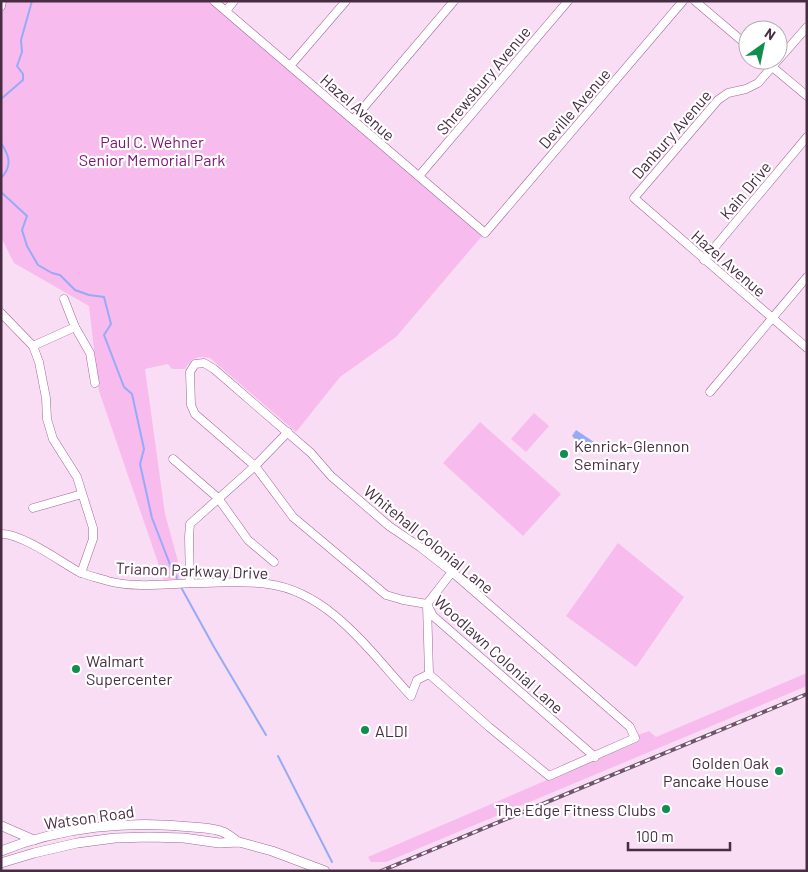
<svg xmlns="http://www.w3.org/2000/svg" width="808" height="872" viewBox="0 0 808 872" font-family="Barlow,sans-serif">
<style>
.green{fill:#f8bbed}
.water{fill:#97aaf7}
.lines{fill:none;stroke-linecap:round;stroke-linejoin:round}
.stream{stroke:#97aaf7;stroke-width:2}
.minor-casing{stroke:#a4659a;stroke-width:9}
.major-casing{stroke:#a4659a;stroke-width:10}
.minor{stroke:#fff;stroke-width:8}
.major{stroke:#fff;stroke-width:9}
.rail-casing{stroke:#70556b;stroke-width:4}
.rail{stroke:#fff;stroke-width:2;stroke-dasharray:5.5;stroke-linecap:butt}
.poi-dot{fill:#0f8f4b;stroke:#fff;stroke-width:2}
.labels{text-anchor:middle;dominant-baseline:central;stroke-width:4.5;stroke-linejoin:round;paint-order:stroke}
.street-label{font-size:16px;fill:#472c42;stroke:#fff}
.park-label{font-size:16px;fill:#7d1373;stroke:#fff}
.poi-label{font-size:16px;fill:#472c42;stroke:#fff;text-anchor:start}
</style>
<rect width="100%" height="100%" fill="#f9ddf4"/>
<!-- green -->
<g class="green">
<path d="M 1,1 L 208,1 L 482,236 L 396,337 L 340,377 L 296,432 L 210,358 C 198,355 191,358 185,369 L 172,369 L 168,364 L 145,369 L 165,514 L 182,576 L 179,578 L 164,580 L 99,391 L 89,306 L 14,263 L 1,237 Z"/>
<path d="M 534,413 L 549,426 L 526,452 L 511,439 Z"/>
<path d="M 480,422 L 561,494 L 523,536 L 443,463 Z"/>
<path d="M 618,543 L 684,597 L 636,667 L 566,616 Z"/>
<path d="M 807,673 L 807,686 L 386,862 L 371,862 L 368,857 L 640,740 L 638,735 L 649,731 L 656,737 Z"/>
</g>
<!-- water -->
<path class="water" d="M 576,430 L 594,442 L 586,451 L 572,436 Z"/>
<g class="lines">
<!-- stream -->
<g class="stream">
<path d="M 1,99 L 23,80 L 23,74 L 17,66 L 22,52 L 21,40 L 32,1"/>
<path d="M 1,143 C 9,155 13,166 1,178"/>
<path d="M 1,192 L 27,216 L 22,230 L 27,246 L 38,265 L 52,273 L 60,275 L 75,290 L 89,295 L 104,297 L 111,324 L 104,335 L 124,387 L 132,394 L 144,449 L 140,464 L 152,518 L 171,567 L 177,578"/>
<path d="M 182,589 L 214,647 L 266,735"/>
<path d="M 278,756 L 332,862"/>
</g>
<!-- minor casing -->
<g class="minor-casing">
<g id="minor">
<path d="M 214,1 L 485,233 L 683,1"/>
<path d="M 695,1 L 748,46"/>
<path d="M 1,6 L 2,1"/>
<path d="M 226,11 L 234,1"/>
<path d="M 807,27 L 758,83 L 746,89 L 728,93 L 718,100 L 634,198 L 807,348"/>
<path d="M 764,60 L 807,96"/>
<path d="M 290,66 L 346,1"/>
<path d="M 353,120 L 454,1"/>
<path d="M 419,176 L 568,1"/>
<path d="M 704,260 L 807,137"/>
<path d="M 64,299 L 75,327 L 90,353 L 95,383"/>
<path d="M 1,313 L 33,346 L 39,362 L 46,398 L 47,419 L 53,439 L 77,477 L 93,528 L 93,539 L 81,573"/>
<path d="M 33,346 L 75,327"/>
<path d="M 710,392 L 807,277"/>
<path d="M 173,459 L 218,498 L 248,540 L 274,562"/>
<path d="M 33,508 L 82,494"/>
<path d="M 1,534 C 21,533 61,562 79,572 C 88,576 99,578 108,581 C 136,589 174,583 203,583 C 225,582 246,581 268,584 C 330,592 371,653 411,696 L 417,680 L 429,674"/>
<path d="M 452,572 L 427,604 L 429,674 L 489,727 L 549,776 L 635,738 L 630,727 L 452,572 L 420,547 L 389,526 L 331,476 L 311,453 L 214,369 L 204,363 L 195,364 L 190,372 L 191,405 L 195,414 L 255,466 L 293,517 L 386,595 L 403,600 L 427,604 L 433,616 L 595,757"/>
<path d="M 190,583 L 189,537 L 190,524 L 255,466 L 288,432"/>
</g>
</g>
<!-- major casing -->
<g class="major-casing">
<g id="major">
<path d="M 2,826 L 34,840"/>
<path d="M 1,851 C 61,827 129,820 192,827 C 202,828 214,828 223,832 C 228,834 234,839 238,842"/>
<path d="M 1,863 L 34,853 L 77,843 L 115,838 L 149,837 L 184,838 L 219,843 L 239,842 L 272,851 L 325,871"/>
</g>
</g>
<!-- minor -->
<use href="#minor" class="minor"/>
<!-- major -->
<use href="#major" class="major"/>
<!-- rail casing -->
<g class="rail-casing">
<path id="rail" d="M 381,871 L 807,694"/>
</g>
<!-- rail -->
<use href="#rail" class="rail"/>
</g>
<!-- markers -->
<g class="poi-dot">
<circle cx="564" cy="454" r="5"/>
<circle cx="76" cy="669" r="5"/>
<circle cx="365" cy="730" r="5"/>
<circle cx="779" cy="771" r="5"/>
<circle cx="666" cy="809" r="5"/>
</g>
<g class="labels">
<!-- street labels -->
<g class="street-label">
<text transform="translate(483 80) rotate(-50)">Shrewsbury Avenue</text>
<text transform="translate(358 107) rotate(41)">Hazel Avenue</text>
<text transform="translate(574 108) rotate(-49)">Deville Avenue</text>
<text transform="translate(671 134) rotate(-49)">Danbury Avenue</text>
<text transform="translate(745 190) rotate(-50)">Kain Drive</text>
<text transform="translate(729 263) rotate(41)">Hazel Avenue</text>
<text transform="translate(429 539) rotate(39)">Whitehall Colonial Lane</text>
<text transform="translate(192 570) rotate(2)">Trianon Parkway Drive</text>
<text transform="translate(499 654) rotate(42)">Woodlawn Colonial Lane</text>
<text transform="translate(89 817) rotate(-8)">Watson Road</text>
</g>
<!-- park labels -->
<g class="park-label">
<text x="152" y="141">Paul C. Wehner<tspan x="152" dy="18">Senior Memorial Park</tspan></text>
</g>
<!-- poi labels -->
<g class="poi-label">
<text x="574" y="445">Kenrick-Glennon<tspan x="574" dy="18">Seminary</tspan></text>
<text x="86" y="660">Walmart<tspan x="86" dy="18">Supercenter</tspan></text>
<text x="375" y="730">ALDI</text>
<text x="769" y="762" text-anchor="end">Golden Oak<tspan x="769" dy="18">Pancake House</tspan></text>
<text x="656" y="809" text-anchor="end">The Edge Fitness Clubs</text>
</g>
</g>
<!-- border -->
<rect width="808" height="872" fill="none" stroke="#472c42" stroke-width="5"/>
<!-- north arrow -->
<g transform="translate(763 45) rotate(33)"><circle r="24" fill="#ffffff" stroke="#b5abb3"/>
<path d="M0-4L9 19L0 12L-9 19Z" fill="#0f8f4b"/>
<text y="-8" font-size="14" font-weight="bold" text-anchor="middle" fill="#472c42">N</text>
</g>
<!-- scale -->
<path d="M628 842v8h102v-8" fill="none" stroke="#472c42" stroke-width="2.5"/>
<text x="636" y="842" font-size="15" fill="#472c42" stroke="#ffffff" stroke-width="4" paint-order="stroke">100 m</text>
</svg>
